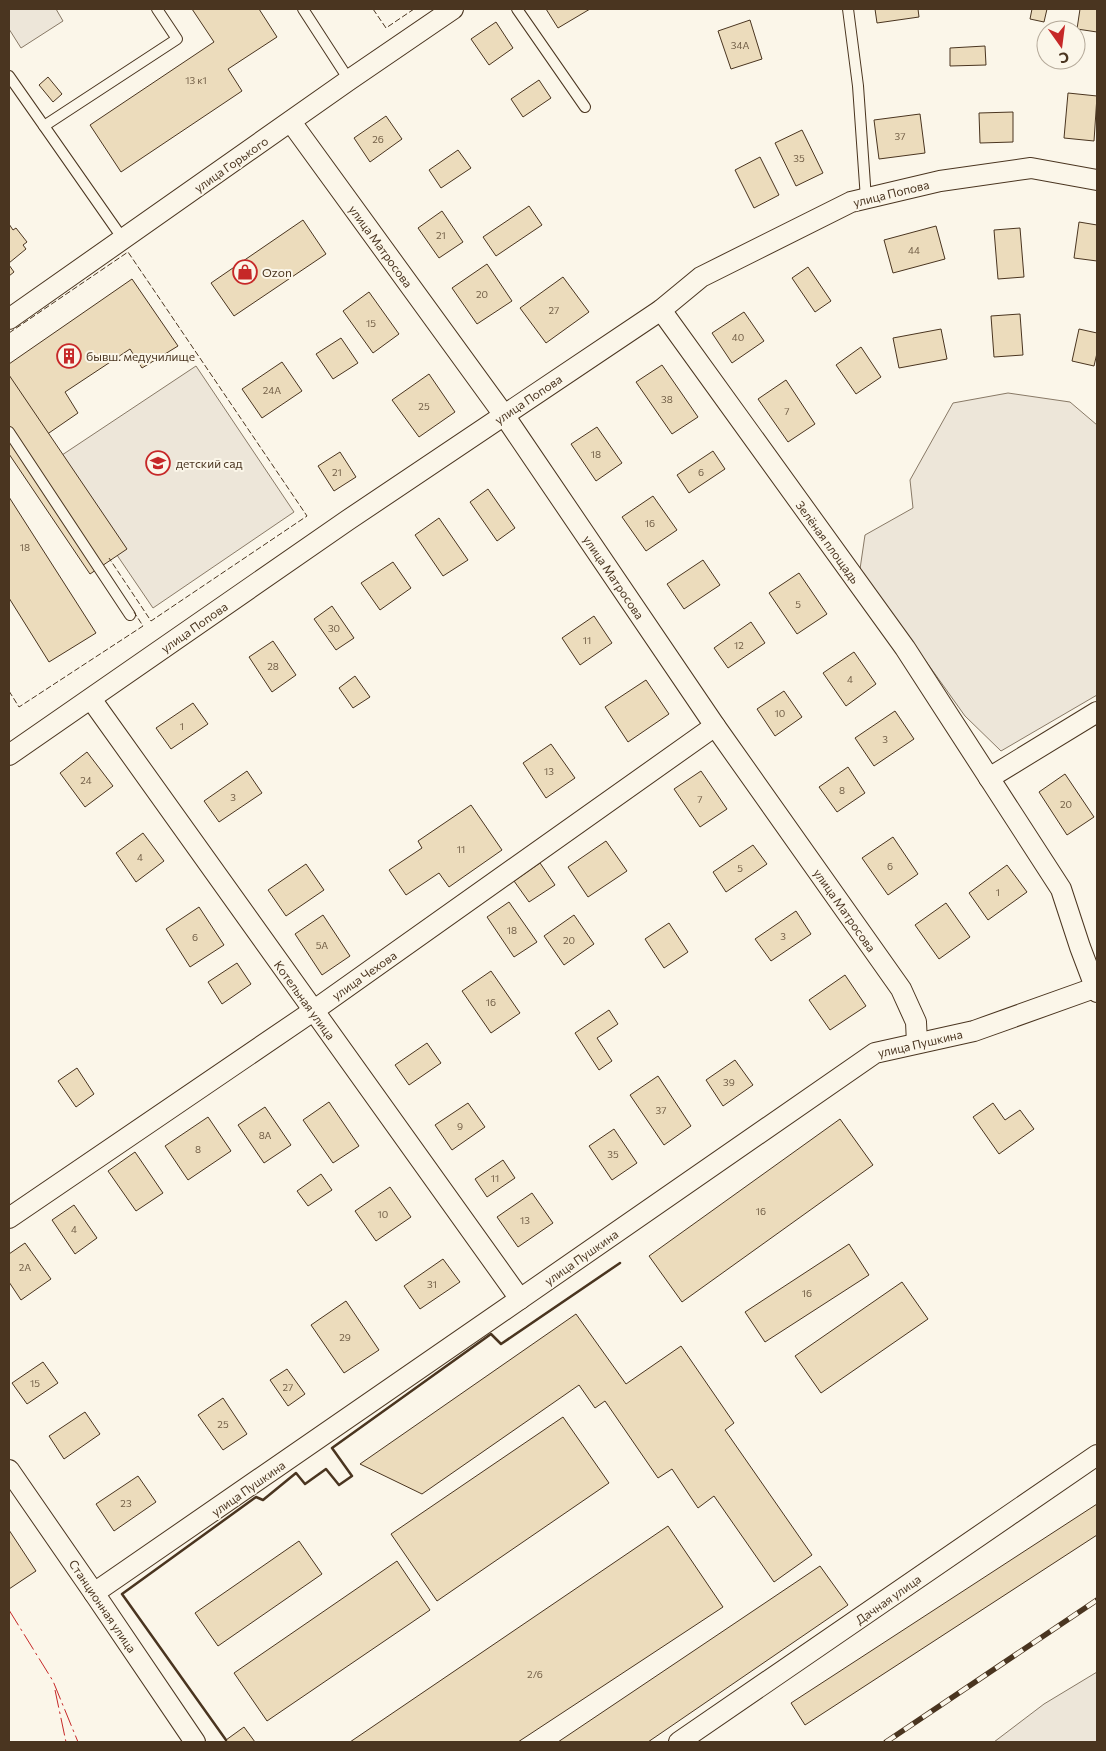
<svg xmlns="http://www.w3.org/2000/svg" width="1106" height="1751" viewBox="0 0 1106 1751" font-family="Commissioner,sans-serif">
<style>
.green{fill:#ede6d9;stroke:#887966}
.building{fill:#ecdcbc;stroke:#4a3520}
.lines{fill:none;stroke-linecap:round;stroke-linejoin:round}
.service-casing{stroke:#4a3520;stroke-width:12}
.minor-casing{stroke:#4a3520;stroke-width:22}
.service{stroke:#fbf6e9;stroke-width:10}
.minor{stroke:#fbf6e9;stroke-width:20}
.rail-casing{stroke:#4a3520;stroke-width:5.5}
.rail{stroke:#fbf6e9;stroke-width:4;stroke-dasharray:11;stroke-linecap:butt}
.fence{stroke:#4a3520;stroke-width:1;stroke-dasharray:6 2.5;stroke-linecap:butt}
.wall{stroke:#4a3520;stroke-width:2.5}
.power{stroke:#c62828;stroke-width:1;stroke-dasharray:18 4 2.5 4;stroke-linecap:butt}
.labels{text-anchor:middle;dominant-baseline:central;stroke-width:4;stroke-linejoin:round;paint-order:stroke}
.number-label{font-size:10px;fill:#725f47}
.street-label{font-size:12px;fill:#4a3520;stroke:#fbf6e9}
.poi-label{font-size:12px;fill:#4a3520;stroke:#fbf6e9;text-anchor:start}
</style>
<rect width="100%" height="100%" fill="#fbf6e9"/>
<!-- green -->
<g class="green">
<path d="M 9,9 L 56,9 L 63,21 L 21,48 L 9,29 Z"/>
<path d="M 196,366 L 294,512 L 153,608 L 53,461 Z"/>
<path d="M 1008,393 L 1070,402 L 1097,425 L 1097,695 L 1001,751 L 965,716 L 860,569 L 865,535 L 913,508 L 910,480 L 953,403 Z"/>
<path d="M 1097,1672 L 1097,1742 L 994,1742 L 1044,1704 Z"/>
</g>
<!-- building -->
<g class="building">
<path d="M 192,9 L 259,9 L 277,37 L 228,69 L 242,91 L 121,172 L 90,125 L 214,42 Z"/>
<path d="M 546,9 L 590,9 L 558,28 Z"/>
<path d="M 875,9 L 918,9 L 919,17 L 877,23 Z"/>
<path d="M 1032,9 L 1047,9 L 1044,22 L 1030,19 Z"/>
<path d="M 1080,9 L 1097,9 L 1097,32 L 1077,29 Z"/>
<path d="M 750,20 L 762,59 L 731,69 L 718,31 Z"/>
<path d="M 496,22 L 513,48 L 489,65 L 471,39 Z"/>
<path d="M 985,46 L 986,65 L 950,66 L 950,48 Z"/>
<path d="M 48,77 L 62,94 L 53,102 L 39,85 Z"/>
<path d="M 539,80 L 551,98 L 523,117 L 511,99 Z"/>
<path d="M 1068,93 L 1097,96 L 1094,141 L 1064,138 Z"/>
<path d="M 1013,112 L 1013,142 L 980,143 L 979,113 Z"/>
<path d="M 920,114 L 925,153 L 879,159 L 874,120 Z"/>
<path d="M 386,116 L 402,139 L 370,162 L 354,138 Z"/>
<path d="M 802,130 L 823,173 L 796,186 L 775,143 Z"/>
<path d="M 458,150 L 471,168 L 441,188 L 429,170 Z"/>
<path d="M 760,157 L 779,195 L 754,208 L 735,170 Z"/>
<path d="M 529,206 L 542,225 L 496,256 L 483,237 Z"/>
<path d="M 442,211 L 463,242 L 439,258 L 418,228 Z"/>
<path d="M 303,220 L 326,254 L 234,316 L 211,283 Z"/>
<path d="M 1079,222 L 1097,225 L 1097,261 L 1074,258 Z"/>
<path d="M 9,224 L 13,230 L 16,228 L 27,242 L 23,245 L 26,249 L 9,263 Z"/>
<path d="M 936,226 L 945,259 L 893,273 L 884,240 Z"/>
<path d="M 1020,228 L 1024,277 L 998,279 L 994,230 Z"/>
<path d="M 487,264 L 512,301 L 477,324 L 452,288 Z"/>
<path d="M 9,265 L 14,272 L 9,276 Z"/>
<path d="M 808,267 L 831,301 L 815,312 L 792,278 Z"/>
<path d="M 563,277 L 589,312 L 546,343 L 520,308 Z"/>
<path d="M 132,279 L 178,346 L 142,368 L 130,349 L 65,392 L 78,413 L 46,435 L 9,381 L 9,364 Z"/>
<path d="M 369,292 L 399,334 L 373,353 L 343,311 Z"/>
<path d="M 744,312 L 764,341 L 732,363 L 712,333 Z"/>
<path d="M 1020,314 L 1023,355 L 994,357 L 991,316 Z"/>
<path d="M 941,329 L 947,359 L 899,368 L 893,338 Z"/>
<path d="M 1079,329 L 1097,333 L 1097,353 L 1094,366 L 1072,361 Z"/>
<path d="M 341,338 L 358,363 L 333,379 L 316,354 Z"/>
<path d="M 861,347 L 881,377 L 856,394 L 836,365 Z"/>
<path d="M 282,362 L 302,391 L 262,418 L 242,389 Z"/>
<path d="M 662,365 L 698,417 L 672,434 L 636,382 Z"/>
<path d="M 429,374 L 455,412 L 419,437 L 392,400 Z"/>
<path d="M 9,375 L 127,549 L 90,574 L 9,454 Z"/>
<path d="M 786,380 L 815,424 L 788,442 L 758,399 Z"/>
<path d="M 597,427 L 622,463 L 596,481 L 571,444 Z"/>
<path d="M 713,451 L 725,469 L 689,493 L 677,475 Z"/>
<path d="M 340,452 L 356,477 L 334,491 L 318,466 Z"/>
<path d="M 488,489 L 515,528 L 497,541 L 470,502 Z"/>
<path d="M 653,496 L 677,530 L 646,551 L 622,517 Z"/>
<path d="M 9,497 L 96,633 L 49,662 L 9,598 Z"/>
<path d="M 439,518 L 468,560 L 443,576 L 415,535 Z"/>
<path d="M 703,560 L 720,585 L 684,609 L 667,584 Z"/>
<path d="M 393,562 L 411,588 L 380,610 L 361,583 Z"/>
<path d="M 799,573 L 827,614 L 797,634 L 769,593 Z"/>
<path d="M 332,606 L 354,638 L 336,650 L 314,619 Z"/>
<path d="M 594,616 L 612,643 L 580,665 L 562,638 Z"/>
<path d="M 751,622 L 765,643 L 728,668 L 714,648 Z"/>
<path d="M 273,641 L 296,675 L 272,692 L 249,657 Z"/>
<path d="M 854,652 L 876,684 L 846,706 L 823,673 Z"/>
<path d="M 355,676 L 370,697 L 353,708 L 339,688 Z"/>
<path d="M 646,680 L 669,714 L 628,742 L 605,707 Z"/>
<path d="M 784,691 L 802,717 L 775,736 L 757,709 Z"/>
<path d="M 193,703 L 208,724 L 171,749 L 156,728 Z"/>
<path d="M 895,711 L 914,739 L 874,766 L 855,738 Z"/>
<path d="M 551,744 L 575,778 L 546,798 L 523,763 Z"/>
<path d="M 87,752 L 113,786 L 85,807 L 60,773 Z"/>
<path d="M 848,767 L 865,793 L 837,812 L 819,787 Z"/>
<path d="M 247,771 L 262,793 L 219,822 L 204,801 Z"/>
<path d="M 701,771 L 727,809 L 700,827 L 674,789 Z"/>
<path d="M 1065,774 L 1094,817 L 1067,835 L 1039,792 Z"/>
<path d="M 471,805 L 502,850 L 449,887 L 439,873 L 406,895 L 389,870 L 422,848 L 418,841 Z"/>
<path d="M 143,833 L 164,861 L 136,882 L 116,853 Z"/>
<path d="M 893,837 L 918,874 L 888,895 L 862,858 Z"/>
<path d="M 606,841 L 627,871 L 588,897 L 568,867 Z"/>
<path d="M 753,845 L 767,864 L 726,892 L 713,872 Z"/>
<path d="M 540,863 L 555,885 L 529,902 L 514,881 Z"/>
<path d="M 306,864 L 324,890 L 286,916 L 268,890 Z"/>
<path d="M 1007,865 L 1027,892 L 988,920 L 969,893 Z"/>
<path d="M 509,902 L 537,942 L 514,957 L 487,917 Z"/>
<path d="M 946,903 L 970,937 L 939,959 L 915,925 Z"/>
<path d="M 199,907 L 224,945 L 190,967 L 166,929 Z"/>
<path d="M 796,911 L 811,934 L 771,961 L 755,939 Z"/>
<path d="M 323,915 L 350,956 L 322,975 L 295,934 Z"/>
<path d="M 574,915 L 594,944 L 564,965 L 544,936 Z"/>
<path d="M 669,923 L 688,952 L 664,968 L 645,939 Z"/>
<path d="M 237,963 L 251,984 L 222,1004 L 208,982 Z"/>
<path d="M 491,971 L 520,1013 L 491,1033 L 462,991 Z"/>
<path d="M 845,975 L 866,1006 L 830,1030 L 809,1000 Z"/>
<path d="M 609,1010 L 618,1024 L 597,1038 L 612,1061 L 599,1070 L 575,1033 Z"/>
<path d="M 427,1043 L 441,1063 L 409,1085 L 395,1065 Z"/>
<path d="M 735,1060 L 753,1085 L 723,1106 L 706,1080 Z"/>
<path d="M 77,1068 L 94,1094 L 76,1107 L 58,1081 Z"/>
<path d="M 658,1076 L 691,1126 L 664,1145 L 630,1095 Z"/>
<path d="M 329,1102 L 359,1146 L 333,1163 L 303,1120 Z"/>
<path d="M 468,1103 L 485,1127 L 452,1150 L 435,1125 Z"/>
<path d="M 993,1103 L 1005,1120 L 1020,1110 L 1034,1129 L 999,1154 L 973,1117 Z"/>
<path d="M 265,1107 L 291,1145 L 264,1163 L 238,1125 Z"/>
<path d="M 208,1117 L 231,1151 L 188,1180 L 165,1146 Z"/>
<path d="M 840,1119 L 873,1165 L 682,1302 L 649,1256 Z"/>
<path d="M 614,1129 L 637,1163 L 612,1180 L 589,1146 Z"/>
<path d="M 135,1152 L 163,1193 L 136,1211 L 108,1171 Z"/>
<path d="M 503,1160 L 515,1178 L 487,1197 L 475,1179 Z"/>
<path d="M 321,1174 L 332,1190 L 308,1206 L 297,1191 Z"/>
<path d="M 390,1187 L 411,1217 L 376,1241 L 355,1211 Z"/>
<path d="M 532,1193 L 553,1223 L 518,1247 L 497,1217 Z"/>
<path d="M 74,1205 L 97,1238 L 75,1254 L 52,1220 Z"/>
<path d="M 25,1243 L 51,1279 L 21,1300 L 9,1282 L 9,1254 Z"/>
<path d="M 849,1244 L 869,1275 L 765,1342 L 745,1312 Z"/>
<path d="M 443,1259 L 460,1282 L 420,1309 L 404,1286 Z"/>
<path d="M 902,1282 L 928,1319 L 821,1393 L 795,1356 Z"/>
<path d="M 346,1301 L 379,1350 L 344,1373 L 311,1325 Z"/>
<path d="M 576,1314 L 626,1384 L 681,1346 L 734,1423 L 725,1430 L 812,1555 L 774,1582 L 714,1496 L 698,1508 L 672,1469 L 658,1478 L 605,1401 L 595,1408 L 579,1385 L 422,1494 L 360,1464 Z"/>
<path d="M 43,1362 L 58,1383 L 27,1404 L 12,1383 Z"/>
<path d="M 287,1369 L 305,1394 L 288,1406 L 270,1380 Z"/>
<path d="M 223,1398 L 247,1434 L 223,1450 L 198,1415 Z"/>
<path d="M 85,1412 L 100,1434 L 64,1459 L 49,1436 Z"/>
<path d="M 563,1417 L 609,1483 L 437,1601 L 391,1534 Z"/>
<path d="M 138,1476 L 156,1502 L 114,1531 L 96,1504 Z"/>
<path d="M 1097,1504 L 1097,1535 L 805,1725 L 791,1703 Z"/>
<path d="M 668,1526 L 723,1607 L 518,1742 L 350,1742 Z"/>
<path d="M 9,1530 L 36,1571 L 9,1589 Z"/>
<path d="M 299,1541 L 322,1574 L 218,1646 L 195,1613 Z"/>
<path d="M 397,1561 L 430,1610 L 267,1721 L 234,1673 Z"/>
<path d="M 820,1566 L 848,1605 L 648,1742 L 558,1742 Z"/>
<path d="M 244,1727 L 255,1742 L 228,1742 L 226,1740 Z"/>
</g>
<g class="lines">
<!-- service casing -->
<g class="service-casing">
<g id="service">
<path d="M 303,9 L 349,80"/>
<path d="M 517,9 L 585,107"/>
<path d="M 848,9 L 858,86 L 866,199"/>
<path d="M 9,76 L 44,126"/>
<path d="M 123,239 L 44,126 L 177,39 L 157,9"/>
<path d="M 9,432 L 130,615"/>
</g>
</g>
<!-- minor casing -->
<g class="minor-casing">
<g id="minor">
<path d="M 291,122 L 504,415 L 715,726 L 901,989 L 916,1022 L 917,1043"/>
<path d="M 661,310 L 905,648 L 1061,889 L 1080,947 L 1097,992"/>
<path d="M 9,319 L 349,80 L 453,9"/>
<path d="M 91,699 L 520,1299"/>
<path d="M 9,755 L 348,520 L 661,310 L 701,277 L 851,202 L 940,181 L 1031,168 L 1097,180"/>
<path d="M 989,778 L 1097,712"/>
<path d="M 9,1218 L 313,1011 L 715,726"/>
<path d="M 9,1470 L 94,1593 L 195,1742"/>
<path d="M 94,1593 L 520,1299 L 875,1053 L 974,1031 L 1097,987"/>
<path d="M 679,1742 L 1097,1455"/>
</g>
</g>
<!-- service -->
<use href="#service" class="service"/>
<!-- minor -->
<use href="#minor" class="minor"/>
<!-- rail casing -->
<g class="rail-casing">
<path id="rail" d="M 886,1742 L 1097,1600"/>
</g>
<!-- rail -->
<use href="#rail" class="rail"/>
<!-- fence -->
<g class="fence">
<path d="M 373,9 L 386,28 L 414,9"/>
<path d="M 9,333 L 128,252 L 307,516 L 151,621 L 109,558"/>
<path d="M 9,691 L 19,707 L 143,626 L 134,612"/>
</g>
<!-- wall -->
<path class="wall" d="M 226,1740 L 122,1594 L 256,1497 L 263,1500 L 296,1473 L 305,1484 L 326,1469 L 339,1485 L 352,1476 L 332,1448 L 491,1334 L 501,1344 L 620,1263"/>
<!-- power -->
<g class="power">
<path d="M 9,1610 L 53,1681 L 78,1742"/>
<path d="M 55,1690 L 66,1742"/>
</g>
</g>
<!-- icons -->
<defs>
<g id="shop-ring" transform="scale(1.25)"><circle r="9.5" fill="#fbf6e9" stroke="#c62828" stroke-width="1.5"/><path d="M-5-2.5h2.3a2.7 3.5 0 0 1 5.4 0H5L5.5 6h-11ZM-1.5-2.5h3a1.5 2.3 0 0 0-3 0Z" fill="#c62828"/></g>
<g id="building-ring" transform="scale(1.25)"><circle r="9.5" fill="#fbf6e9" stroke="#c62828" stroke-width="1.5"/><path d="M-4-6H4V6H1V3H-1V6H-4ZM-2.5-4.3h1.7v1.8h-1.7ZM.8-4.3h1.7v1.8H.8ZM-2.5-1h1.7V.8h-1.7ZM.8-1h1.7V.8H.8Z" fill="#c62828"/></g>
<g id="school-ring" transform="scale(1.25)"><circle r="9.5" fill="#fbf6e9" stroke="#c62828" stroke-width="1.5"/><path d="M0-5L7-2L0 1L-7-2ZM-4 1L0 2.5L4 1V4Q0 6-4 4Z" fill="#c62828"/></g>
</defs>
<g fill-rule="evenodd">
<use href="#shop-ring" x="245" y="272"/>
<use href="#building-ring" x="69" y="356"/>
<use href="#school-ring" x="158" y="463"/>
</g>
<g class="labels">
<!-- number labels -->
<g class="number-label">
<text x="740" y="45">34А</text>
<text x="196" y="80">13 к1</text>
<text x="900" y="136">37</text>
<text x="378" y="139">26</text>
<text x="799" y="158">35</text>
<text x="441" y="235">21</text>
<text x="914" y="250">44</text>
<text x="482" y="294">20</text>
<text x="554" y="310">27</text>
<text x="371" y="323">15</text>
<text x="738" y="337">40</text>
<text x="272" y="390">24А</text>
<text x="667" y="399">38</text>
<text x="424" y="406">25</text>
<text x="787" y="411">7</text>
<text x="596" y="454">18</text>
<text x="337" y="472">21</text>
<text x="701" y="472">6</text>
<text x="650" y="523">16</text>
<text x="25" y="547">18</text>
<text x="798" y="604">5</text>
<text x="334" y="628">30</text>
<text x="587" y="640">11</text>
<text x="739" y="645">12</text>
<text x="273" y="666">28</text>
<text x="850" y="679">4</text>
<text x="780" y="713">10</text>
<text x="182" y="726">1</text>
<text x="885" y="739">3</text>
<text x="549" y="771">13</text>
<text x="86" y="780">24</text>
<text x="842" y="790">8</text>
<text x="233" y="797">3</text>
<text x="700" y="799">7</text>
<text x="1066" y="804">20</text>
<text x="461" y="849">11</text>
<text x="140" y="857">4</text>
<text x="890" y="866">6</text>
<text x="740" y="868">5</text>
<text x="998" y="892">1</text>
<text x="512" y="930">18</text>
<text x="783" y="936">3</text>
<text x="195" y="937">6</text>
<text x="569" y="940">20</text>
<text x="322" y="945">5А</text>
<text x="491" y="1002">16</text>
<text x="729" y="1082">39</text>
<text x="661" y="1110">37</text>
<text x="460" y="1126">9</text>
<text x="265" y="1135">8А</text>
<text x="198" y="1149">8</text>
<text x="613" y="1154">35</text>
<text x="495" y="1178">11</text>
<text x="761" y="1211">16</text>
<text x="383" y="1214">10</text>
<text x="525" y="1220">13</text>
<text x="74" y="1229">4</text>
<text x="25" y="1267">2А</text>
<text x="432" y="1284">31</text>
<text x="807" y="1293">16</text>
<text x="345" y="1337">29</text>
<text x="35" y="1383">15</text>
<text x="288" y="1387">27</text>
<text x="223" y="1424">25</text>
<text x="126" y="1503">23</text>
<text x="535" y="1674">2/6</text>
</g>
<!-- street labels -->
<g class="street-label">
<text transform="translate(231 164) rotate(-35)">улица Горького</text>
<text transform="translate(891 193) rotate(-14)">улица Попова</text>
<text transform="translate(381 246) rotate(54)">улица Матросова</text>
<text transform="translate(528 399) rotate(-34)">улица Попова</text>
<text transform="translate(828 542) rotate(54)">Зелёная площадь</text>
<text transform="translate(614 577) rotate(56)">улица Матросова</text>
<text transform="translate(194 627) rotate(-35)">улица Попова</text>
<text transform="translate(845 910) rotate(55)">улица Матросова</text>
<text transform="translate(364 975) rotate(-35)">улица Чехова</text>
<text transform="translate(305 1000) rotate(54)">Котельная улица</text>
<text transform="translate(920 1043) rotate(-13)">улица Пушкина</text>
<text transform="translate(581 1257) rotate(-35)">улица Пушкина</text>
<text transform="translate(248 1488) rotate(-35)">улица Пушкина</text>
<text transform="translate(888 1599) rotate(-35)">Дачная улица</text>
<text transform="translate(103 1606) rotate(56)">Станционная улица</text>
</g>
<!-- poi labels -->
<g class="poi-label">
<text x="262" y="272">Ozon</text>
<text x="86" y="356">бывш. медучилище</text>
<text x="176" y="463">детский сад</text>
</g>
</g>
<!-- border -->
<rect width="1106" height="1751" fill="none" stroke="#4a3520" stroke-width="20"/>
<!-- north arrow -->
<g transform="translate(1061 45) rotate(166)"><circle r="24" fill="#fbf6e9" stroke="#b4a999"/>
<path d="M0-4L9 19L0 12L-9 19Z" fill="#c62828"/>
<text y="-8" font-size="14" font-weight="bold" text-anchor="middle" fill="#4a3520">С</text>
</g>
</svg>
